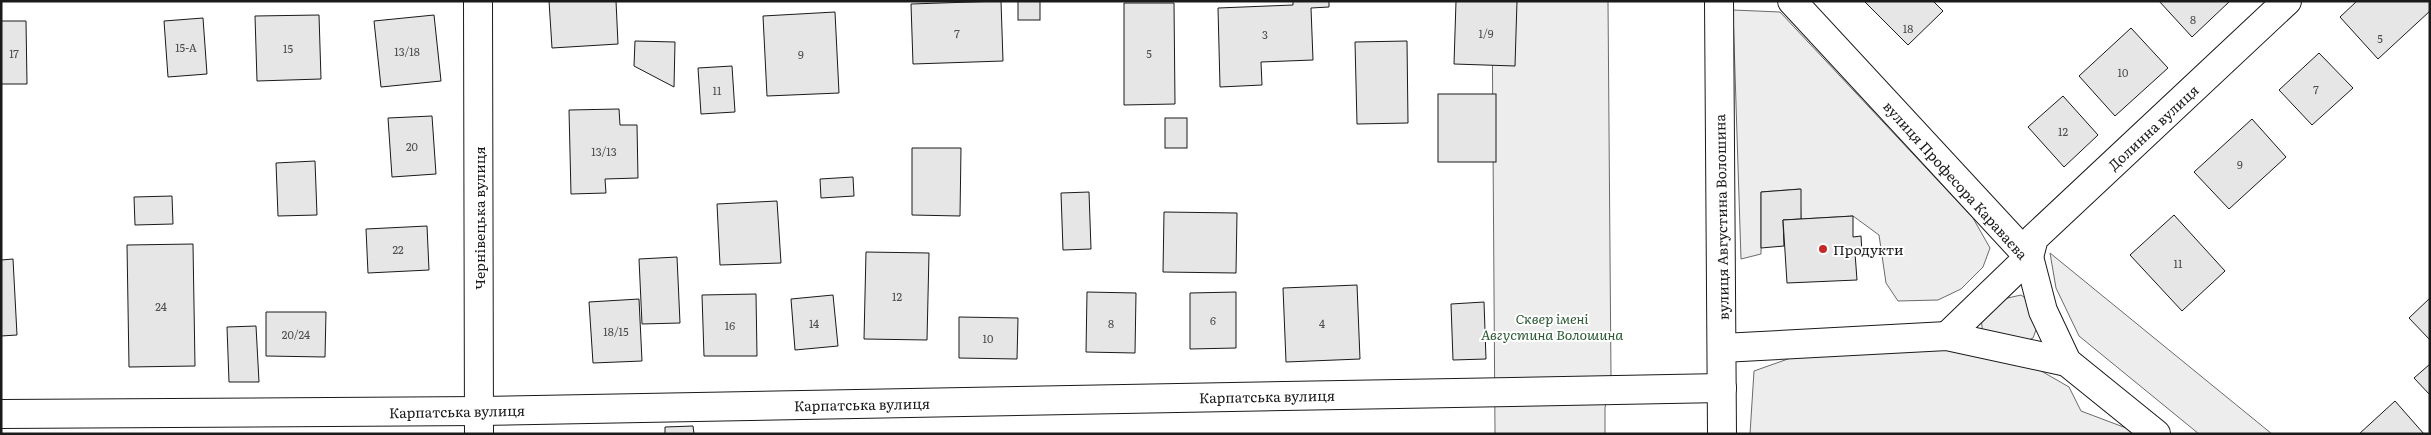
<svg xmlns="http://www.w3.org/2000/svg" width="2431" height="435" viewBox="0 0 2431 435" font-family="Literata,serif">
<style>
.green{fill:#ededed;stroke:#6a6a6a}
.building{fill:#e6e6e6;stroke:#1a1a1a}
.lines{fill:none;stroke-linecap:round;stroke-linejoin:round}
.street-casing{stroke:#1a1a1a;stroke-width:30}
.street{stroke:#fff;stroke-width:28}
.poi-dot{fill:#c62828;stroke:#fff;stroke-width:2}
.labels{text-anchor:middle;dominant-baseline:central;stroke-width:4;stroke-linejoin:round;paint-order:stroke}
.number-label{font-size:11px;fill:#4d4d4d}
.street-label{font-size:14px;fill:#1a1a1a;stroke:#fff}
.poi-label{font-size:14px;fill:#1a1a1a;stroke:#fff;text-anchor:start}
.park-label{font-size:14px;font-style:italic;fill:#2b5a34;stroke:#fff}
</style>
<rect width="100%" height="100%" fill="#fff"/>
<!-- green -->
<g class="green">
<path d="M 1492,1 L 1608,1 L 1611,377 L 1605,408 L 1605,434 L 1495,434 Z"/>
<path d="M 1733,10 L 1780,12 L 1973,218 L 1990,248 L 1983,267 L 1961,289 L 1938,300 L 1898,301 L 1886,283 L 1879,235 L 1853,216 L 1801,219 L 1800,189 L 1761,192 L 1761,254 L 1741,259 Z"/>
<path d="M 2050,253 L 2272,434 L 2199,434 L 2079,336 L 2056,288 Z"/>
<path d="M 2021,295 L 2043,311 L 2033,338 L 2015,346 L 1983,335 L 1981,318 L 1990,302 Z"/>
<path d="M 1966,348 L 2029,364 L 2069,387 L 2081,411 L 2142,434 L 1750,434 L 1754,371 L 1802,354 Z"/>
</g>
<!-- building -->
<g class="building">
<path d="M 549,1 L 616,1 L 618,44 L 552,48 Z"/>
<path d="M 1001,1 L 1003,61 L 913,64 L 911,4 Z"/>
<rect x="1018" y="1" width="22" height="19"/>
<path d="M 1293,1 L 1329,1 L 1329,7 L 1311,8 L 1313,60 L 1261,62 L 1262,85 L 1220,87 L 1218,8 L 1293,5 Z"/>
<path d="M 1456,1 L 1517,1 L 1515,66 L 1454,64 Z"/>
<path d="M 1864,1 L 1933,1 L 1943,11 L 1908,45 Z"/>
<path d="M 2159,1 L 2230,1 L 2192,37 Z"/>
<path d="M 2357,1 L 2430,1 L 2430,11 L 2378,59 L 2340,17 Z"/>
<path d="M 1124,3 L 1174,3 L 1175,104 L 1124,105 Z"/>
<path d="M 835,12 L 839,93 L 767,96 L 763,16 Z"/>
<path d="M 319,15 L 321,79 L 257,81 L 255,16 Z"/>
<path d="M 434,15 L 441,81 L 381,87 L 374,21 Z"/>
<path d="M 203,18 L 207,74 L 168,77 L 164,21 Z"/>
<path d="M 1,21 L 26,21 L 27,84 L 1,84 Z"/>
<path d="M 2131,28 L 2168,68 L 2115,116 L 2079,76 Z"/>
<path d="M 635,41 L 675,42 L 674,87 L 634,66 Z"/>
<path d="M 1407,41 L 1408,123 L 1357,124 L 1355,42 Z"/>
<path d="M 2319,53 L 2353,88 L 2312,125 L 2279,90 Z"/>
<path d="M 732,66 L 735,112 L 701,114 L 698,68 Z"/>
<rect x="1438" y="94" width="58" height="68"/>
<path d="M 2063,96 L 2098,135 L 2064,167 L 2028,127 Z"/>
<path d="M 619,109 L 620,125 L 637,125 L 638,178 L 605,179 L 606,193 L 571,194 L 569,110 Z"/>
<path d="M 432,116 L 436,174 L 392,177 L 388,118 Z"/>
<rect x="1165" y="118" width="22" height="30"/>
<path d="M 2252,119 L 2286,157 L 2229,209 L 2194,172 Z"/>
<path d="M 912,148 L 961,148 L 960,216 L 912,215 Z"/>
<path d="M 315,161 L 317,215 L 278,216 L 276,163 Z"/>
<path d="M 853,177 L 854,196 L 821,198 L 820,179 Z"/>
<path d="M 1801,189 L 1801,219 L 1783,220 L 1784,246 L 1761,248 L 1761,192 Z"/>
<path d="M 1089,192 L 1091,249 L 1063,250 L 1061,193 Z"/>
<path d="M 172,196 L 173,224 L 135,225 L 134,197 Z"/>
<path d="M 777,201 L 781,263 L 720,265 L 717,204 Z"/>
<path d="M 1164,212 L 1237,213 L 1236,273 L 1163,272 Z"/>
<path d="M 2174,215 L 2225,271 L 2182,311 L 2130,255 Z"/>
<path d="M 1853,216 L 1853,237 L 1861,236 L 1862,253 L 1855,253 L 1857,280 L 1787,283 L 1783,220 Z"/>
<path d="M 427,226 L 429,270 L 368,273 L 366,229 Z"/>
<path d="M 193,244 L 195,366 L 129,367 L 127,245 Z"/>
<path d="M 866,252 L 929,253 L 927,340 L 864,339 Z"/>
<path d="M 677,257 L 680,323 L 642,324 L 639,259 Z"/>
<path d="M 13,259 L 17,335 L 1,336 L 1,260 Z"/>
<path d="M 1357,285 L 1360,359 L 1286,362 L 1283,288 Z"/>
<path d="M 1087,292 L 1136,293 L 1135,353 L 1086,352 Z"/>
<path d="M 1236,292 L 1236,348 L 1190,349 L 1190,293 Z"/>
<path d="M 756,294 L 757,356 L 704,356 L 702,295 Z"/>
<path d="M 833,295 L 838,346 L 795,350 L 791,299 Z"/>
<path d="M 2430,298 L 2430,340 L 2409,318 Z"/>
<path d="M 639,299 L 642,361 L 593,363 L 589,302 Z"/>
<path d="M 1484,302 L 1486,359 L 1453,360 L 1451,304 Z"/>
<path d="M 266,312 L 326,312 L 325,357 L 266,356 Z"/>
<path d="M 959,317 L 1018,318 L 1017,359 L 959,358 Z"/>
<path d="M 256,326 L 259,382 L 229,382 L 227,327 Z"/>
<path d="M 2430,364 L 2430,395 L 2414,378 Z"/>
<path d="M 2395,401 L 2424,434 L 2359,434 Z"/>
<path d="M 693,426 L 694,434 L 665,434 L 665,427 Z"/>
</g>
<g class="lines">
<!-- street casing -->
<g class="street-casing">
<g id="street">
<path d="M 478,1 L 479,434"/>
<path d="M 1719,1 L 1722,434"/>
<path d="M 1792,1 L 2029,257 L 2043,311 L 2067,362 L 2156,434"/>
<path d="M 1947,336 L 2029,257 L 2034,238 L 2287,1"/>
<path d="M 1722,348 L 1947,336 L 2067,362"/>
<path d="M 1,414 L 480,411 L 1722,388"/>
</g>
</g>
<!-- street -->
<use href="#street" class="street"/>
</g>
<!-- markers -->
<circle class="poi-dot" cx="1823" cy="249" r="5"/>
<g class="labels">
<!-- number labels -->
<g class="number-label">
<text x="2193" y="19">8</text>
<text x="1908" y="28">18</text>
<text x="957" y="33">7</text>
<text x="1486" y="33">1/9</text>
<text x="1265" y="34">3</text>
<text x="2380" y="38">5</text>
<text x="186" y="47">15-А</text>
<text x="288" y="48">15</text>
<text x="407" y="51">13/18</text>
<text x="14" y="53">17</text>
<text x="1149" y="53">5</text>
<text x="801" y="54">9</text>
<text x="2123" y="72">10</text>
<text x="2316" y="89">7</text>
<text x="717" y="90">11</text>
<text x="2063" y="131">12</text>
<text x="412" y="146">20</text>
<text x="604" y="151">13/13</text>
<text x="2240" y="164">9</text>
<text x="398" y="249">22</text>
<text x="2178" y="263">11</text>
<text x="897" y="296">12</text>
<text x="161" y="306">24</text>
<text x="1213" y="320">6</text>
<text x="814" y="323">14</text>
<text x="1111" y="323">8</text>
<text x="1322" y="323">4</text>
<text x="730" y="325">16</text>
<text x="616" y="331">18/15</text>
<text x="296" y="334">20/24</text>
<text x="988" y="338">10</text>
</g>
<!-- street labels -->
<g class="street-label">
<text transform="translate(2153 127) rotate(-43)">Долинна вулиця</text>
<text transform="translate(1956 180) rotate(48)">вулиця Професора Караваєва</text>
<text transform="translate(1721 217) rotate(-91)">вулиця Августина Волошина</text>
<text transform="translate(479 218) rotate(-90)">Чернівецька вулиця</text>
<text transform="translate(1267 396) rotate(-1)">Карпатська вулиця</text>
<text transform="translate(862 404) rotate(-1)">Карпатська вулиця</text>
<text transform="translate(457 411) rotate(-1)">Карпатська вулиця</text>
</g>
<!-- poi labels -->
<g class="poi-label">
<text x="1833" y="249">Продукти</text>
</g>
<!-- park labels -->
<g class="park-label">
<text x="1552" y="318">Сквер імені<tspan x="1552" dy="16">Августина Волошина</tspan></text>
</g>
</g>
<!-- border -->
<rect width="2431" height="435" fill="none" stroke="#1a1a1a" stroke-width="5"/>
</svg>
